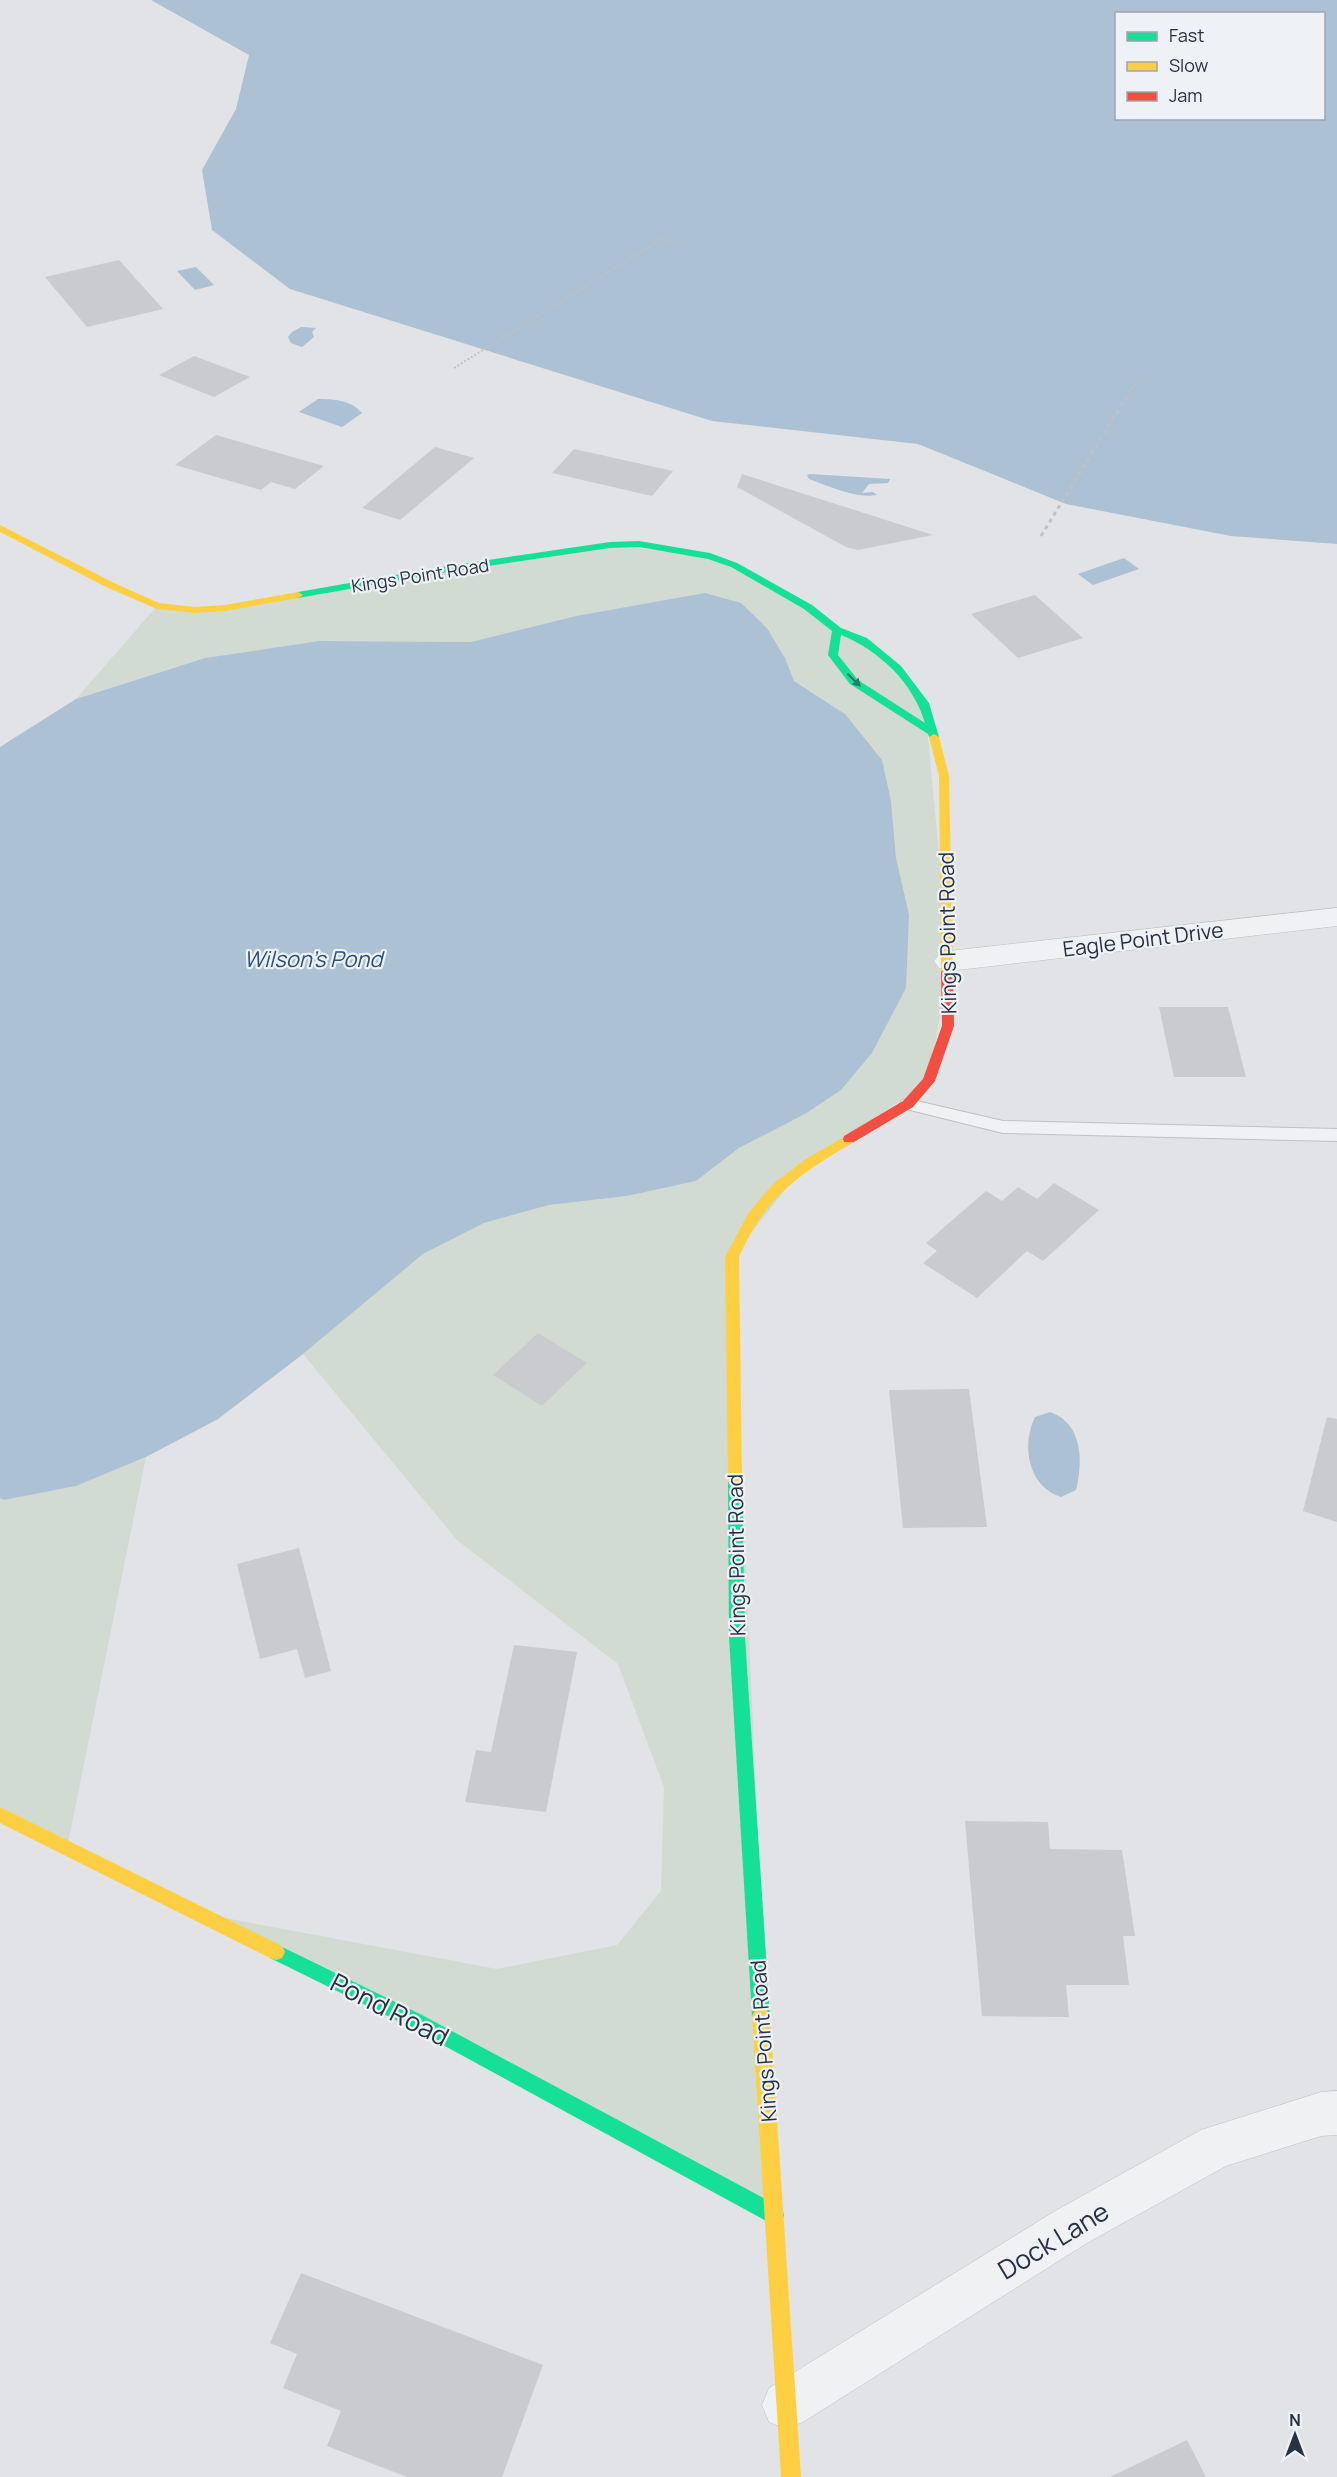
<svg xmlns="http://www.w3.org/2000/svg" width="1337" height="2477" viewBox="0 0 1337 2477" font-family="Manrope,sans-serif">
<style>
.green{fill:#d2dbd1}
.water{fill:#acc1d4;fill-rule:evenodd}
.building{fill:#c9cbce}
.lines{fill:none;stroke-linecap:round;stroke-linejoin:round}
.lane-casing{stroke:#bfc1c4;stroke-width:2}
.street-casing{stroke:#bfc1c4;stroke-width:1}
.path-far1{stroke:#bfc1c6;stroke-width:2;stroke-dasharray:2 2;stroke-linecap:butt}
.path{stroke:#bfc1c6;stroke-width:3;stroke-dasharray:4 4;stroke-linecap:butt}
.lane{fill:#f0f1f3;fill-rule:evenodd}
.street{fill:#f0f1f3;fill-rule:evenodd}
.fast{fill:#16e098;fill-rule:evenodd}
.slow{fill:#ffcf43;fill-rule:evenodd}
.jam{fill:#f24e42;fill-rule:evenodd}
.oneway{fill:#1f8068}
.labels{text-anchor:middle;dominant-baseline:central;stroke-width:4.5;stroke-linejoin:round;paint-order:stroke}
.far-street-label{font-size:18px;fill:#263141;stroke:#eef2f6}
.street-label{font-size:21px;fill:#263141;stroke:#eef2f6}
.water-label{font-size:22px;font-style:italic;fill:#2d5179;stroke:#eef2f6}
.near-street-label{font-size:26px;fill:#263141;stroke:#eef2f6}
</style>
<rect width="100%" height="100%" fill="#e1e3e6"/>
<!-- green -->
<g class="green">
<path d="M 610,545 L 710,556 L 863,640 L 925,705 L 949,961 L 929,1081 L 804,1166 L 732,1257 L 775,2215 L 198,1913 L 497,1969 L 617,1945 L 661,1891 L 664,1787 L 618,1664 L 457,1540 L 303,1354 L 423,1254 L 484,1223 L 549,1205 L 627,1196 L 696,1181 L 739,1148 L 805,1114 L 896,858 L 891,801 L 845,714 L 794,681 L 785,658 L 767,628 L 741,603 L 576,616 L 471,642 L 319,641 L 205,658 L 76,699 L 157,606 L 195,610 Z"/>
<path d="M 146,1457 L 67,1848 L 0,1815 L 0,1498 L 4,1500 L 76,1486 Z"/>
</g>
<!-- water -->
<g class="water">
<path d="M 151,0 L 1337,0 L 1337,544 L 1231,536 L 1066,504 L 918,444 L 712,421 L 290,289 L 212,230 L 202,170 L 236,109 L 249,55 ZM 1116,14 L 1324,14 L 1324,118 L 1116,118 Z"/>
<path d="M 196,267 L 214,285 L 195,290 L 177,271 Z"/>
<path d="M 301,327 L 316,328 L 312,332 L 314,337 L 302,347 L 291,343 L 288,337 L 292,332 Z"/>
<path d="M 318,399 C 334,399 351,400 362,413 L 342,427 L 299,412 Z"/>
<path d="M 810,474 L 890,479 L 888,483 L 869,484 L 862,493 L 873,492 L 877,495 C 856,499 829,486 809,479 L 807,475 Z"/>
<path d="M 1124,558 L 1139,569 L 1093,585 L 1078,574 Z"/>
<path d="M 705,593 L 741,603 L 767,628 L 785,658 L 794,681 L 845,714 L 882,760 L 891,801 L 896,858 L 909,915 L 906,988 L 872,1053 L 841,1090 L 805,1114 L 739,1148 L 696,1181 L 627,1196 L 549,1205 L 484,1223 L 423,1254 L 303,1354 L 218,1419 L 146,1457 L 76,1486 L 4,1500 L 0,1498 L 0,747 L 76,699 L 205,658 L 319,641 L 471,642 L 576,616 Z"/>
<path d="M 1050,1412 C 1083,1423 1083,1462 1076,1490 L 1061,1497 C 1028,1487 1021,1445 1035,1417 Z"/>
</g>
<!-- building -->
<g class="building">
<path d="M 119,260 L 163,309 L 87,327 L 45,277 Z"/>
<path d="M 194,356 L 250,377 L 214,397 L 159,375 Z"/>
<path d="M 216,435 L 324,466 L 295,489 L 271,482 L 261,490 L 175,465 Z"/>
<path d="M 435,447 L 474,458 L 400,520 L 362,508 Z"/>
<path d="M 574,449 L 673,471 L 652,496 L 552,473 Z"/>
<path d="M 742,474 L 933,535 L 858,550 L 846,547 L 737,487 Z"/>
<path d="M 1035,595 L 1083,638 L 1018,658 L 971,614 Z"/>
<path d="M 1159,1007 L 1228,1007 L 1246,1077 L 1174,1077 Z"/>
<path d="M 1054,1183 L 1099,1210 L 1043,1261 L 1027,1251 L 977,1298 L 923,1263 L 937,1251 L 926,1243 L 986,1191 L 1002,1201 L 1018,1187 L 1037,1199 Z"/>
<path d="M 538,1333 L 587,1363 L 542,1406 L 493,1375 Z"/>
<path d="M 969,1389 L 987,1527 L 903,1528 L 889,1390 Z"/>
<path d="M 1327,1417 L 1337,1419 L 1337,1522 L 1303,1511 Z"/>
<path d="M 299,1548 L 331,1671 L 305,1678 L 297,1649 L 260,1659 L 237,1564 Z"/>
<path d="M 514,1645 L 577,1652 L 546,1812 L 465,1802 L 476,1750 L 491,1752 Z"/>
<path d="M 965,1821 L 1048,1822 L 1050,1849 L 1122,1850 L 1135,1936 L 1123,1936 L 1129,1985 L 1066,1985 L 1069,2017 L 982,2016 Z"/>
<path d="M 301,2273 L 543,2365 L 502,2477 L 407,2477 L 327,2446 L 341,2411 L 283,2388 L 297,2354 L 270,2343 Z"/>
<path d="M 1187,2440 L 1206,2477 L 1110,2477 Z"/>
</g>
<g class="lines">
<!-- lane casing -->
<g class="lane-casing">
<path id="lane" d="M 908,1099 L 1003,1121 L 1337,1129 L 1337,1141 L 1003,1133 L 902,1108 L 900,1104 L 902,1100 Z"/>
</g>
<!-- street casing -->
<g class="street-casing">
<g id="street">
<path d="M 1337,908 L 1337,926 L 949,971 L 939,968 L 934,961 L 939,954 L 949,951 Z"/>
<path d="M 1337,2091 L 1337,2135 L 1321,2136 L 1226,2166 L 1087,2243 L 803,2422 L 786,2429 L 769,2422 L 762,2405 L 769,2388 L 1055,2211 L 1201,2130 L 1321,2092 Z"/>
</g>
</g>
<!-- path-far1 -->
<g class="path-far1">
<path d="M 454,368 L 661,239 L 679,244"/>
<path d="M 1129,392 L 1139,376"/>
</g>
<!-- path -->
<path class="path" d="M 1041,536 L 1130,391"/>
<!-- lane -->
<use href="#lane" class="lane"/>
<!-- street -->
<use href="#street" class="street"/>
<!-- fast -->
<g class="fast">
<path d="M 639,541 L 710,553 L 737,563 L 812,605 L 841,628 L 867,638 L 901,666 L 929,703 L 939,737 L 938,739 L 930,739 L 928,734 L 850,684 L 828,655 L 832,631 L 804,609 L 731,567 L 708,559 L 639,547 L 610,548 L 441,573 L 298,598 L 293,595 L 298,592 L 441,567 L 610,542 ZM 841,635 C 879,650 914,684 925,723 L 858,680 L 838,655 Z"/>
<path d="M 735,1475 L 740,1477 L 742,1481 L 745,1637 L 770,2016 L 767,2022 L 761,2025 L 755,2022 L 752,2016 L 729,1637 L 728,1481 L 730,1477 Z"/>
<path d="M 276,1944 L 422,2015 L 782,2208 L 784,2215 L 782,2222 L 775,2224 L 768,2222 L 410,2027 L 270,1958 L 267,1952 L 270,1946 Z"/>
</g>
<!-- slow -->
<g class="slow">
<path d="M 0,525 L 114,583 L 159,603 L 195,607 L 225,605 L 298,592 L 303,595 L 298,598 L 225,611 L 195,613 L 157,609 L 106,587 L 0,532 Z"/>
<path d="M 934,734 L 939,737 L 949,776 L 953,972 L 947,976 L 941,972 L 939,776 L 929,737 Z"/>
<path d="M 849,1134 L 854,1136 L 855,1139 L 854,1142 C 798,1175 766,1196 739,1257 L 742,1481 L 740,1485 L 735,1487 L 730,1485 L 728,1481 L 725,1257 L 749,1212 L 774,1183 L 806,1159 Z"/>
<path d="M 0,1807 L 282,1946 L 285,1952 L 282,1958 L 276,1960 L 270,1958 L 0,1823 Z"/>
<path d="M 761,2007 L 767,2010 L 770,2016 L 801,2477 L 781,2477 L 752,2016 L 755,2010 Z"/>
</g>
<!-- jam -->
<path class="jam" d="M 947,968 L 953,972 L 954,1026 L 935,1081 L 913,1107 L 854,1142 L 844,1142 L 843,1139 L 844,1136 L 903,1101 L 923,1079 L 942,1026 L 941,972 Z"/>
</g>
<!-- one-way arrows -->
<defs><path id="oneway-solid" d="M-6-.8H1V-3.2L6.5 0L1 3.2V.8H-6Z" transform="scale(1.5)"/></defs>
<use class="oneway" href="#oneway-solid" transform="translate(854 680) rotate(44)"/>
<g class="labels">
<!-- far-street labels -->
<g class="far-street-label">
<text transform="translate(420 575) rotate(-9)">Kings Point Road</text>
</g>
<!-- street labels -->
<g class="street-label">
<text transform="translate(947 933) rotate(-91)">Kings Point Road</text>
<text transform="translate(1143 939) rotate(-7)">Eagle Point Drive</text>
<text transform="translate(736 1555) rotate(-91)">Kings Point Road</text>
<text transform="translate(763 2041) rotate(-94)">Kings Point Road</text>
</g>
<!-- water labels -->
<g class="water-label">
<text x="313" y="959">Wilson's Pond</text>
</g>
<!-- near-street labels -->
<g class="near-street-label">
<text transform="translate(390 2009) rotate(27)">Pond Road</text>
<text transform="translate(1053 2240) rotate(-31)">Dock Lane</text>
</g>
</g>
<!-- legend -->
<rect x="1115" y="12" width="210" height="108" fill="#eef2f6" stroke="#9ea5ae" stroke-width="1.5"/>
<rect x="1127" y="32" width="30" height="9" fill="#16e098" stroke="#9ea5ae" stroke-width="1.5"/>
<text x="1169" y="42" font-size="18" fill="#263141">Fast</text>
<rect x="1127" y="62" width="30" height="9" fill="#ffcf43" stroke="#9ea5ae" stroke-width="1.5"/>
<text x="1169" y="72" font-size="18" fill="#263141">Slow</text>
<rect x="1127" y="92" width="30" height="9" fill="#f24e42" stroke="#9ea5ae" stroke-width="1.5"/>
<text x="1169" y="102" font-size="18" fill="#263141">Jam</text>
<!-- north arrow -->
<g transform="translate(1295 2435)" stroke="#eef2f6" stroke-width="4.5" paint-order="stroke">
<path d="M0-4.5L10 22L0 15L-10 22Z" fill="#263141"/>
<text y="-9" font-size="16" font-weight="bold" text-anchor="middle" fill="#263141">N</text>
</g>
</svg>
